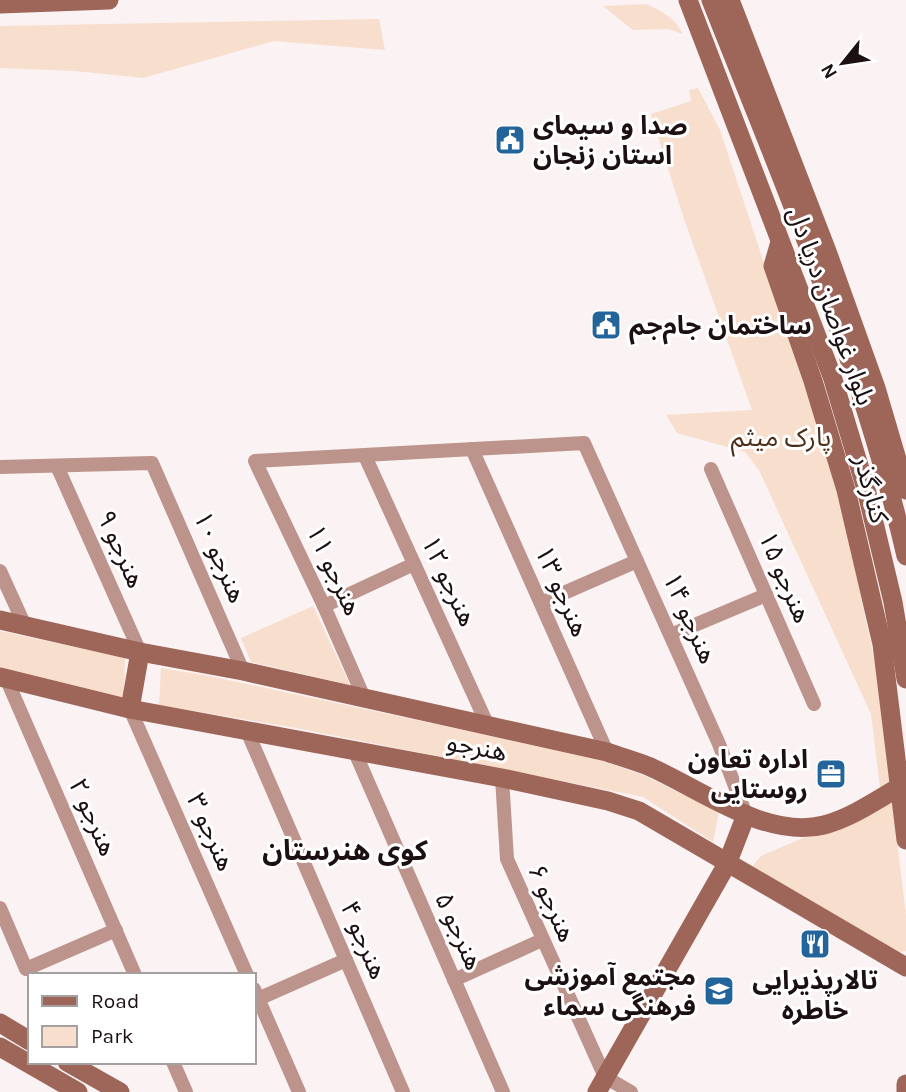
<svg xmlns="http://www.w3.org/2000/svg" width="906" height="1092" viewBox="0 0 906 1092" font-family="Karla,'Noto Sans Arabic',sans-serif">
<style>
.green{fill:#f8decc}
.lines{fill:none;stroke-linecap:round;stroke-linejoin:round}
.street{stroke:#bd948b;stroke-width:14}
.secondary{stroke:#9e6559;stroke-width:19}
.labels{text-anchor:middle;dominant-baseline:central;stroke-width:6;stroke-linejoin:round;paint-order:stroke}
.poi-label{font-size:26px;font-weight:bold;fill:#1c1012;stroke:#fff;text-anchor:start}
.street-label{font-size:26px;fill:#1c1012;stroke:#fff}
.park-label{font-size:26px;fill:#4c2d16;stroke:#fff}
.neighbourhood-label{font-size:28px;font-weight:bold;fill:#1c1012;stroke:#fff}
</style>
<rect width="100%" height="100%" fill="#faf2f3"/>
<!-- green -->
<g class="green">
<path d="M 646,4 C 662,11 675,18 683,34 L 668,29 L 633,30 L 603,6 Z"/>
<path d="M 379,19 L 385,50 L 274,41 L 143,78 L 75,71 L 0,68 L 0,26 Z"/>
<path d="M 698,88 L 720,130 L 823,442 L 846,528 L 876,667 L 906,915 L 906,951 L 895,953 L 750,869 L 761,856 L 882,804 L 871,714 L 759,470 L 745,452 L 677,433 L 666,415 L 752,410 L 682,213 L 651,114 L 691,101 L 689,90 Z"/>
<path d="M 313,606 L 350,685 L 251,662 L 241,638 Z"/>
<path d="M 0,631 L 125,658 L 124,699 L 0,670 Z"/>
<path d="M 161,668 L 209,676 L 595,758 L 643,775 L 719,812 L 713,842 L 643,797 L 296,728 L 159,705 Z"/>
</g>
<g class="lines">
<!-- street -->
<g class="street">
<path d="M 472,449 L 607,752"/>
<path d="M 365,456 L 488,726"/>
<path d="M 57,466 L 140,652"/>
<path d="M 0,467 L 152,463 L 243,671"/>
<path d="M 711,469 L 814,704"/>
<path d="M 0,571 L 25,626"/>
<path d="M 541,603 L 637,561"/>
<path d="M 324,606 L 414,564"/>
<path d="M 671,635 L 766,595"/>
<path d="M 6,678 L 135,975"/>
<path d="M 365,700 L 324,606 L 255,461 L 584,443 L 719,744 L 746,815"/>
<path d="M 130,709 L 247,975"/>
<path d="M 247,731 L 403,1092"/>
<path d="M 354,750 L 503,1092"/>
<path d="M 502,778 L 507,859 L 605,1077 L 631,1092"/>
<path d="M 0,908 L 26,969 L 116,930"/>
<path d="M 454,980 L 542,940"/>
<path d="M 254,989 L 299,1092"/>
<path d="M 258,999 L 346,960"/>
<path d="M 173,1062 L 186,1092"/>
</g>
<!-- secondary -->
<g class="secondary">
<path d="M 688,0 L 832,376 L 866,489 L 893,602 L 906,679"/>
<path d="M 711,0 C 783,182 862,364 906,556"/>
<path d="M 730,0 L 828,254 L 876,388 L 906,490"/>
<path d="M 0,4 L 109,0"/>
<path d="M 780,242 L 773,266 L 813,381 L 846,490 L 882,644 L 906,840"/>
<path d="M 0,620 L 140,652 L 243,671 L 607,752 C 621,757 635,761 648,766 C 699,788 766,840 824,825 C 851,818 877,800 901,786"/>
<path d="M 0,677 L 130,709 L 502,778 L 608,801 L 639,811 L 906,967"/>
<path d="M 130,709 L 140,652"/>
<path d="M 0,1023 L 30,1041"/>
<path d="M 0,1047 L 78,1092"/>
<path d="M 67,1062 L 120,1092"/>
<path d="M 597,1092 L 727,864 L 746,815"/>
<path d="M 906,1092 L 906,1084"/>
</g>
</g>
<!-- icons -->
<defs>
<g id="civic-square" transform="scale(1.575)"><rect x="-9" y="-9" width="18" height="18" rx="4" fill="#23649a" stroke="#fff"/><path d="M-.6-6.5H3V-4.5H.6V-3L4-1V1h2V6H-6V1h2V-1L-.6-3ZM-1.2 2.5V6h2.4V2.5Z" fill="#fff"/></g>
<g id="office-square" transform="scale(1.575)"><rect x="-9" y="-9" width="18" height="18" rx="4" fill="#23649a" stroke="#fff"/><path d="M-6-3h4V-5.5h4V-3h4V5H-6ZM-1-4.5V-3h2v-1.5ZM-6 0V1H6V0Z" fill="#fff"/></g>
<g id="restaurant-square" transform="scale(1.575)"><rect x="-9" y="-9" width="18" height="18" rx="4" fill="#23649a" stroke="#fff"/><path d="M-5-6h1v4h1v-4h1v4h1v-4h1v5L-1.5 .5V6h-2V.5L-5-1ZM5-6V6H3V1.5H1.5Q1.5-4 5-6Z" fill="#fff"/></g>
<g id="school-square" transform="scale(1.575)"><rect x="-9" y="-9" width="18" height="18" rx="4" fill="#23649a" stroke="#fff"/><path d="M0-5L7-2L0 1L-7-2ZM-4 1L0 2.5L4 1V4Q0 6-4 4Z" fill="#fff"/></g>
</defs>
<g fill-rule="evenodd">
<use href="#civic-square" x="510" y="140"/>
<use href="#civic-square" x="606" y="325"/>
<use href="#office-square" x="831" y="774"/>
<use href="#restaurant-square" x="815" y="944"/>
<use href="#school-square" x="719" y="991"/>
</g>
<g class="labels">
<!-- poi labels -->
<g class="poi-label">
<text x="533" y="125">صدا و سیمای<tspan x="533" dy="30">استان زنجان</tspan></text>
<text x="629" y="325">ساختمان جام‌جم</text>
<text x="808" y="759" text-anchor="end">اداره تعاون<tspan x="808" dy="30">روستایی</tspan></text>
<text x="696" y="976" text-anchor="end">مجتمع آموزشی<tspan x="696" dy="30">فرهنگی سماء</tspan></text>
<text x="815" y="980" text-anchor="middle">تالارپذیرایی<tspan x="815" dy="30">خاطره</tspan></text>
</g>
<!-- street labels -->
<g class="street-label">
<text transform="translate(831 306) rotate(70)">بلوار غواصان دریا دل</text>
<text transform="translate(871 489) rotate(75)">کنارگذر</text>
<text transform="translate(121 549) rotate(66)">هنرجو ۹</text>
<text transform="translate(220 557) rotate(67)">هنرجو ۱۰</text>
<text transform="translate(334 570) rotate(65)">هنرجو ۱۱</text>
<text transform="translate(785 577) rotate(67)">هنرجو ۱۵</text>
<text transform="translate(449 581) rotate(65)">هنرجو ۱۲</text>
<text transform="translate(562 591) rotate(66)">هنرجو ۱۳</text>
<text transform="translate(690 618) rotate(66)">هنرجو ۱۴</text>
<text transform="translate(477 747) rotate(11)">هنرجو</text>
<text transform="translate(93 817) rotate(66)">هنرجو ۲</text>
<text transform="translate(211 832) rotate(66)">هنرجو ۳</text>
<text transform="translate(552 903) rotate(66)">هنرجو ۶</text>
<text transform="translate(459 931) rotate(66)">هنرجو ۵</text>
<text transform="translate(364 940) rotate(67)">هنرجو ۴</text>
</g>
<!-- park labels -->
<g class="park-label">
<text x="781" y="437">پارک میثم</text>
</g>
<!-- neighbourhood labels -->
<g class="neighbourhood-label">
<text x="345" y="850">کوی هنرستان</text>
</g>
</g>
<!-- legend -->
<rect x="28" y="973" width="228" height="91" fill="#ffffff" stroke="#a49fa0" stroke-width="2"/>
<rect x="42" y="996" width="35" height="10" fill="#9e6559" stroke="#a49fa0" stroke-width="2"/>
<text x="91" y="1008" font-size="21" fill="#1c1012">Road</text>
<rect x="42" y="1026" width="35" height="21" fill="#f8decc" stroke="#a49fa0" stroke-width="2"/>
<text x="91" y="1043" font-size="21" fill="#1c1012">Park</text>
<!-- north arrow -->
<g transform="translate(843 63) rotate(240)" stroke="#ffffff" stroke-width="5" paint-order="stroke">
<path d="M0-5L12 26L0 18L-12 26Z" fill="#1c1012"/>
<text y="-10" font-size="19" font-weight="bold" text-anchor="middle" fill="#1c1012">N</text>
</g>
</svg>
